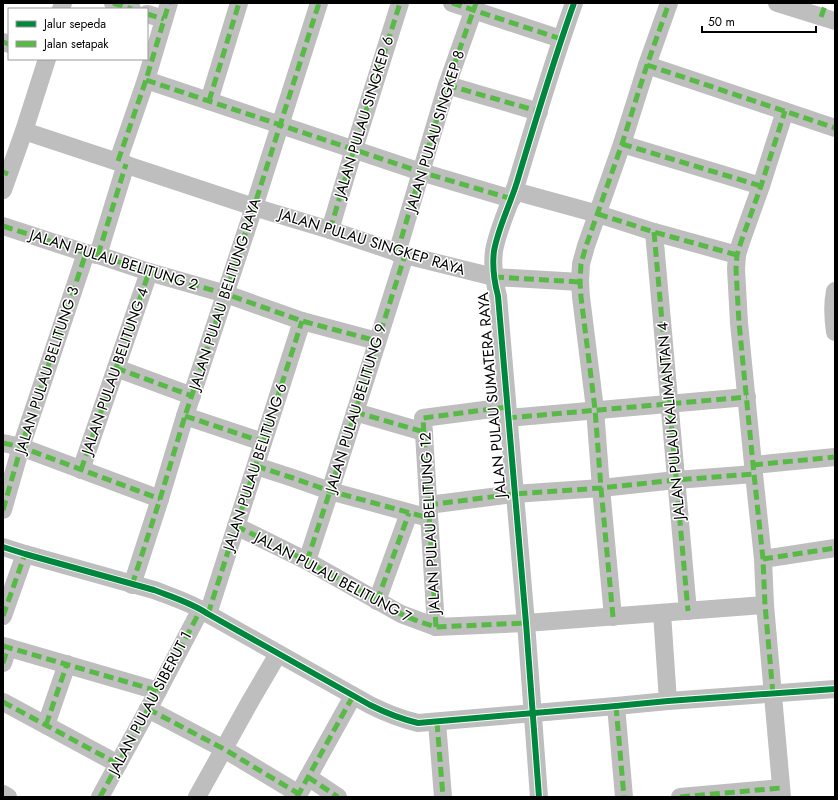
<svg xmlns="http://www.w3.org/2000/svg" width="838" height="800" viewBox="0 0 838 800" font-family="Jost,sans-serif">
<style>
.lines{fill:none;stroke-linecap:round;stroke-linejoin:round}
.minor{stroke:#bebebe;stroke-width:18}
.quiet{stroke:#58b947;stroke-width:5;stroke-dasharray:10 5;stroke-linecap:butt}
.cycleway-casing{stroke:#fff;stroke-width:8}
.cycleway{stroke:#00873e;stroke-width:6}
.labels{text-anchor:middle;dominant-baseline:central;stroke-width:3;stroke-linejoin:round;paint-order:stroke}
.street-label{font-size:15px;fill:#000;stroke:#fff}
</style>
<rect width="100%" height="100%" fill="#fff"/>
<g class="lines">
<!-- minor -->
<g class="minor">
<path d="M 113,3 L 132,9"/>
<path d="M 452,3 L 561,39"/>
<path d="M 777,3 L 835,21"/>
<path d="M 61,9 L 63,3"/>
<path d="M 147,14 L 164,19"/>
<path d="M 3,42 L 9,44"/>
<path d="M 647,65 L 835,128"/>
<path d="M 146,80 L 421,172 L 512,199"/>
<path d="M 447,85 L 539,112"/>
<path d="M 209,101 L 239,3"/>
<path d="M 24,131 L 254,207 L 330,230 L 405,255 L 494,277 L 580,282"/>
<path d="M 622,144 L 761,186"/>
<path d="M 118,161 L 146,80 L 169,3"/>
<path d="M 3,190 L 24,131 L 47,59"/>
<path d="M 514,191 L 598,214 L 654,232 L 737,255"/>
<path d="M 3,226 L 86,253 L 98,255 L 149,272 L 226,294 L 302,321 L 377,341"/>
<path d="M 330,230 L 354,149 L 400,3"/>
<path d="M 654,232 L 688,611"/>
<path d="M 397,253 L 447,85 L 476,3"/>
<path d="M 98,255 L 126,164"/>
<path d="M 835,291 C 832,305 833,318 835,332"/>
<path d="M 116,368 L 192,396"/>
<path d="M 355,412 L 424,432"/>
<path d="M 185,416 L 263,442"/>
<path d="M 507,418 L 747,397"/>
<path d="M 3,443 L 21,447 L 160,499"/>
<path d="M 753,465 L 835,457"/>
<path d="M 256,466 L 293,478 L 330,491 L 429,518"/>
<path d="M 81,470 L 149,272"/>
<path d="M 428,505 L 514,494 L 601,488 L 676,480 L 754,474"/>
<path d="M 3,510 L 21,447 L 86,253"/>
<path d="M 236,526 L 307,561 L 401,614 L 436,627 L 526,623 L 765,605"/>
<path d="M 3,547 L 25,554 L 154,590 C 172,597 192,603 208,614 L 370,705 C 386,713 401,719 418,723 L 616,706 L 668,701 L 835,689"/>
<path d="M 763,559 L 835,548"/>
<path d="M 307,561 L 330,491 L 405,255"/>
<path d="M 132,585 L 160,499 L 185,416 L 254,207 L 319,3"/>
<path d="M 377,601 L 409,513"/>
<path d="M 662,613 L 668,701"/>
<path d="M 208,614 L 302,321"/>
<path d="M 3,616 L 25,554"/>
<path d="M 613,617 L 601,488 L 595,409 L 581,297 L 580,282 L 581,264 L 586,246 L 622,144 L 647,65 L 669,3"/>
<path d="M 436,627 L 423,418 L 507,407"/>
<path d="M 3,646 L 158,691"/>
<path d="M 3,663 L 8,647"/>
<path d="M 3,702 L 118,764"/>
<path d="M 616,706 L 624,797"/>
<path d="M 148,709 L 224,749 L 299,794"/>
<path d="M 437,722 L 443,797"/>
<path d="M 46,725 L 67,664"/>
<path d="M 308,777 L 338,797"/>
<path d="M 3,794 L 8,797"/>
<path d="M 100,797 L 158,691 L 201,609"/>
<path d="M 197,797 L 251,700 L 278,654"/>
<path d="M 297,797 L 353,696"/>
<path d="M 539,797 L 526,623 L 498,296 C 494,281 492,267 494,251 C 498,228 510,205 517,182 C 535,122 553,62 574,3"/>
<path d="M 680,797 L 781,788"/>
<path d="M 782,797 L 765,605 L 763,559 L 754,474 L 739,323 L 736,269 L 737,255 L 741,242 L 761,186 L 785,111"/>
</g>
<!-- quiet -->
<g class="quiet">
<path d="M 113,3 L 132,9"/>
<path d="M 452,3 L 561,39"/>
<path d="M 147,14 L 164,19"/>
<path d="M 821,17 L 826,3"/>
<path d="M 3,42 L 9,44"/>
<path d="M 647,65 L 835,128"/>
<path d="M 146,80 L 421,172 L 512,199"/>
<path d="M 447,85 L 534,110"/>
<path d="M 209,101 L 239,3"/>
<path d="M 622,144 L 761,186"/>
<path d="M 118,161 L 146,80 L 169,3"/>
<path d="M 3,172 L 8,174"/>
<path d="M 598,214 L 654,232 L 737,255"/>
<path d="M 3,226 L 86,253 L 98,255 L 149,272 L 226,294 L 302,321 L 377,341"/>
<path d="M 330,230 L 354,149 L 400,3"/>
<path d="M 654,232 L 688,611"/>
<path d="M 397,253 L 447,85 L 476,3"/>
<path d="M 98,255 L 126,164"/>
<path d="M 494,277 L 580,282"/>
<path d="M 116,368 L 192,396"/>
<path d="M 355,412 L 424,432"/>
<path d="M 185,416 L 263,442"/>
<path d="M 507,418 L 747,397"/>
<path d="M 3,443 L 21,447 L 160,499"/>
<path d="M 753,465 L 835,457"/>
<path d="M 256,466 L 293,478 L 330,491 L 429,518"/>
<path d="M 81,470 L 149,272"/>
<path d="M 428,505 L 514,494 L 601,488 L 676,480 L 754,474"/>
<path d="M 3,510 L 21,447 L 86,253"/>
<path d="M 236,526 L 307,561 L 401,614 L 420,622 L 436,627 L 526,623"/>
<path d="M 763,559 L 835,548"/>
<path d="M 307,561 L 330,491 L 405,255"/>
<path d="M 132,585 L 160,499 L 185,416 L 254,207 L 319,3"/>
<path d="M 377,601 L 409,513"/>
<path d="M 208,614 L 302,321"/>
<path d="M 3,616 L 25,554"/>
<path d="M 613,617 L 601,488 L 595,409 L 581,297 L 580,282 L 581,264 L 586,246 L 622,144 L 647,65 L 669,3"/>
<path d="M 436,627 L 423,418 L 507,407"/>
<path d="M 3,646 L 158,691"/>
<path d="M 3,663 L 8,647"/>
<path d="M 773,694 L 765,605 L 763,559 L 754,474 L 739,323 L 736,269 L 737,255 L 741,242 L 761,186 L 785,111"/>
<path d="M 3,702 L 118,764"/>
<path d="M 616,706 L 624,797"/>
<path d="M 148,709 L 224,749 L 299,794"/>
<path d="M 437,722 L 443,797"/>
<path d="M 46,725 L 67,664"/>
<path d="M 308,777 L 338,797"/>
<path d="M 100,797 L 158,691 L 201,609"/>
<path d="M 297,797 L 353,696"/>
<path d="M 680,797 L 781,788"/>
</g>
<!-- cycleway casing -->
<g class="cycleway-casing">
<g id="cycleway">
<path d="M 3,547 L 25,554 L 154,590 C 172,597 192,603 208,614 L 370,705 C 386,713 401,719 418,723 L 616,706 L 668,701 L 835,689"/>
<path d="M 539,797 L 526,623 L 498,296 C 494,281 492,267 494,251 C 498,228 510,205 517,182 C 535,122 553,62 574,3"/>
</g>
</g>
<!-- cycleway -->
<use href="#cycleway" class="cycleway"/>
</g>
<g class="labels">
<!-- street labels -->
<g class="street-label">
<text transform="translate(364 117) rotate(-73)">JALAN PULAU SINGKEP 6</text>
<text transform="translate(435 131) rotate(-73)">JALAN PULAU SINGKEP 8</text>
<text transform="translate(372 242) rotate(17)">JALAN PULAU SINGKEP RAYA</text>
<text transform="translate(114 260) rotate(17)">JALAN PULAU BELITUNG 2</text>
<text transform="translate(225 294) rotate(-72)">JALAN PULAU BELITUNG RAYA</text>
<text transform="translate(47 370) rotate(-72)">JALAN PULAU BELITUNG 3</text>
<text transform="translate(115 371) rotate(-71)">JALAN PULAU BELITUNG 4</text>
<text transform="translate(492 395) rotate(-95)">JALAN PULAU SUMATERA RAYA</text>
<text transform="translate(356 408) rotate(-73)">JALAN PULAU BELITUNG 9</text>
<text transform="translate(671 421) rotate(-95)">JALAN PULAU KALIMANTAN 4</text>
<text transform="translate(255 467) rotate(-72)">JALAN PULAU BELITUNG 6</text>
<text transform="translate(430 523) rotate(-93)">JALAN PULAU BELITUNG 12</text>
<text transform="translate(333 577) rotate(28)">JALAN PULAU BELITUNG 7</text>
<text transform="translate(150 703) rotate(-62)">JALAN PULAU SIBERUT 1</text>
</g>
</g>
<!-- border -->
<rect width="838" height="800" fill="none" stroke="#000000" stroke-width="8"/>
<!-- legend -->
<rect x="8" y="8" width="140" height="52" fill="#ffffff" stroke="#999999"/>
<rect x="16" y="21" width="20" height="6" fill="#00873e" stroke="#999999"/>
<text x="44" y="28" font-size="12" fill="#000000">Jalur sepeda</text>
<rect x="16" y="41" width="20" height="6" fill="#58b947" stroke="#999999"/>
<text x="44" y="48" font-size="12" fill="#000000">Jalan setapak</text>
<!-- scale -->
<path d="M702 26v6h114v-6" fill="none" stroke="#000000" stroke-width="2"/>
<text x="708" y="26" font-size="12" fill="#000000" stroke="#ffffff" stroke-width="3" paint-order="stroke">50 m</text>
</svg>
